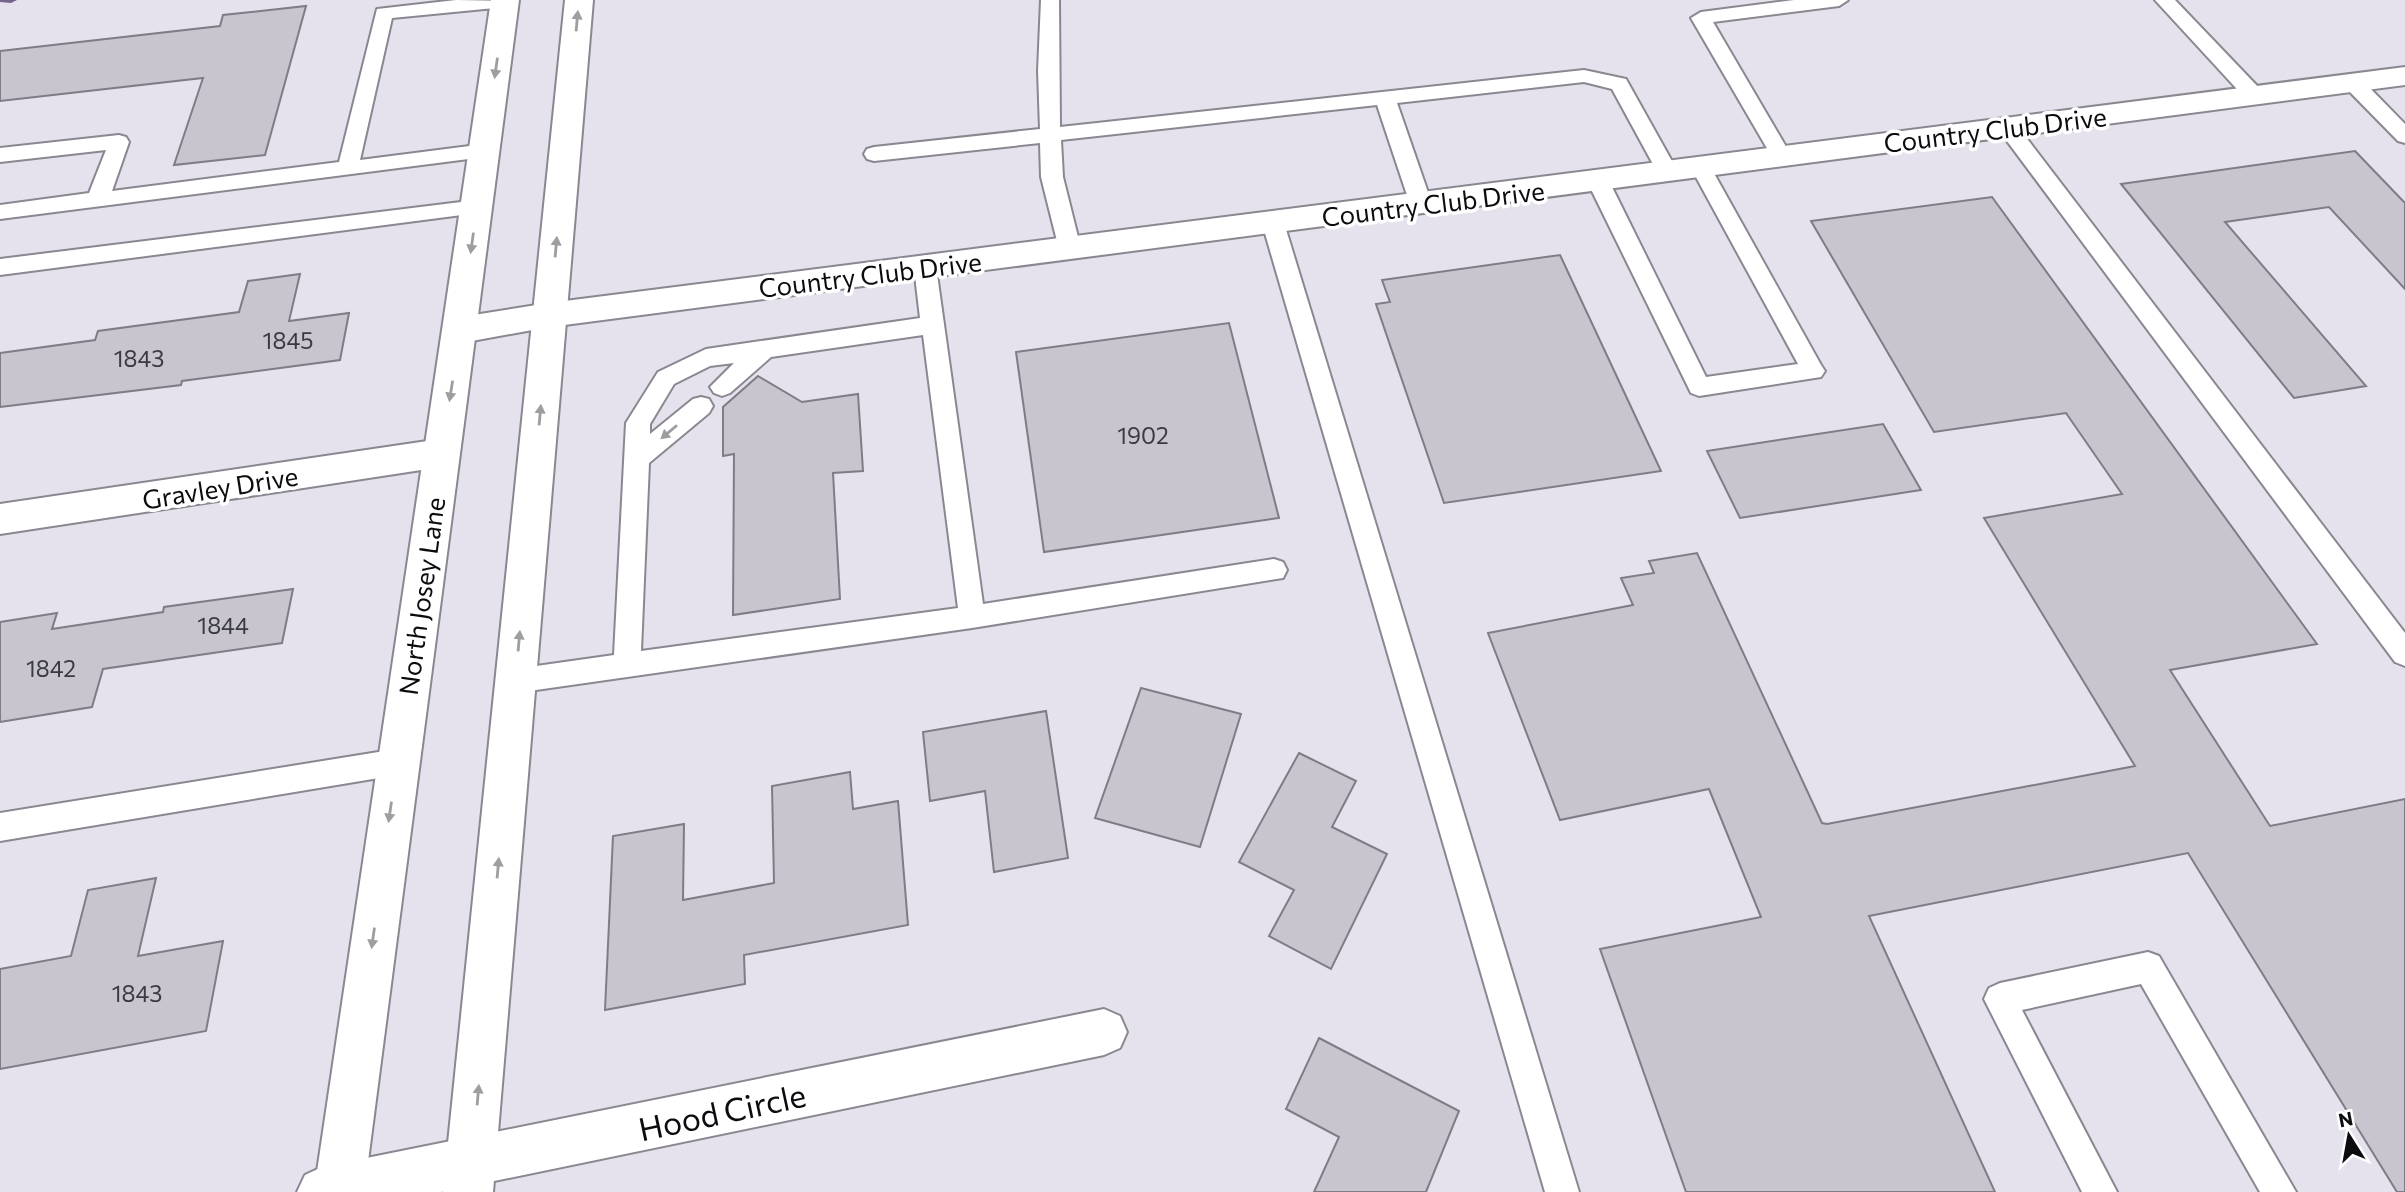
<svg xmlns="http://www.w3.org/2000/svg" width="2405" height="1192" viewBox="0 0 2405 1192" font-family="Commissioner,sans-serif">
<style>
.lines{fill:none;stroke-linecap:round;stroke-linejoin:round}
.stream{fill:#74658c;fill-rule:evenodd}
.building{fill:#c8c5cf;stroke:#807c86;stroke-width:2}
.lane-casing{stroke:#8a8791;stroke-width:4}
.street-casing{stroke:#8a8791;stroke-width:4}
.secondary-casing{stroke:#8a8791;stroke-width:4}
.lane{fill:#fff;fill-rule:evenodd}
.street{fill:#fff;fill-rule:evenodd}
.secondary{fill:#fff;fill-rule:evenodd}
.oneway{fill:#9e9d9f}
.labels{text-anchor:middle;dominant-baseline:central;stroke-width:7;stroke-linejoin:round;paint-order:stroke}
.number-label{font-size:23px;fill:#3b3a3f}
.street-label{font-size:26px;fill:#0c0b0f;stroke:#fff}
.near-street-label{font-size:32px;fill:#0c0b0f;stroke:#fff}
</style>
<rect width="100%" height="100%" fill="#e6e2ed"/>
<g class="lines">
<!-- stream -->
<path class="stream" d="M 0,0 L 17,0 L 11,3 L 0,2 Z"/>
</g>
<!-- building -->
<g class="building">
<path d="M 306,6 L 265,155 L 174,165 L 203,78 L 0,101 L 0,51 L 220,26 L 223,15 Z"/>
<path d="M 2355,151 L 2405,203 L 2405,289 L 2329,207 L 2225,222 L 2366,386 L 2294,398 L 2121,184 Z"/>
<path d="M 1992,197 L 2317,644 L 2170,670 L 2270,826 L 2405,799 L 2405,1192 L 2397,1192 L 2188,853 L 1869,916 L 1995,1192 L 1686,1192 L 1600,949 L 1761,917 L 1709,789 L 1560,820 L 1488,633 L 1633,605 L 1621,578 L 1654,573 L 1649,561 L 1697,553 L 1822,823 L 1827,824 L 2135,766 L 1984,518 L 2122,494 L 2066,413 L 1934,432 L 1811,221 Z"/>
<path d="M 1560,255 L 1661,471 L 1444,503 L 1376,304 L 1390,302 L 1382,280 Z"/>
<path d="M 300,274 L 289,321 L 349,313 L 340,360 L 182,381 L 181,385 L 0,407 L 0,353 L 95,340 L 98,331 L 239,312 L 248,281 Z"/>
<path d="M 1229,323 L 1279,518 L 1044,552 L 1016,352 Z"/>
<path d="M 758,376 L 802,402 L 858,394 L 863,471 L 833,473 L 840,599 L 733,615 L 734,454 L 723,456 L 723,407 Z"/>
<path d="M 1883,424 L 1921,490 L 1740,518 L 1707,451 Z"/>
<path d="M 293,589 L 282,643 L 103,669 L 92,707 L 0,722 L 0,622 L 57,613 L 52,629 L 163,612 L 164,607 Z"/>
<path d="M 1141,688 L 1241,714 L 1200,847 L 1095,818 Z"/>
<path d="M 1046,711 L 1068,858 L 994,872 L 985,791 L 930,801 L 923,732 Z"/>
<path d="M 1299,753 L 1356,781 L 1332,827 L 1387,854 L 1331,969 L 1269,936 L 1294,890 L 1239,862 Z"/>
<path d="M 850,772 L 853,809 L 898,801 L 908,925 L 744,955 L 745,984 L 605,1010 L 613,836 L 684,824 L 683,900 L 774,883 L 772,786 Z"/>
<path d="M 156,878 L 138,956 L 223,941 L 206,1031 L 0,1069 L 0,969 L 71,956 L 88,890 Z"/>
<path d="M 1319,1038 L 1459,1111 L 1426,1192 L 1314,1192 L 1339,1137 L 1286,1109 Z"/>
</g>
<g class="lines">
<!-- lane casing -->
<g class="lane-casing">
<g id="lane">
<path d="M 456,0 L 514,1 L 505,7 L 392,18 L 360,160 L 485,144 L 492,146 L 495,151 L 492,156 L 0,219 L 0,205 L 89,193 L 106,150 L 0,162 L 0,148 L 119,135 L 126,137 L 129,142 L 112,191 L 339,162 L 377,9 Z"/>
<path d="M 1041,0 L 1059,0 L 1060,127 L 1584,70 L 1626,79 L 1678,172 L 1674,177 L 1660,177 L 1612,89 L 1584,82 L 1397,103 L 1432,204 L 1429,209 L 1421,211 L 1413,209 L 1410,204 L 1377,105 L 1061,140 L 1063,177 L 1081,249 L 1078,255 L 1070,257 L 1062,255 L 1059,249 L 1041,177 L 1040,143 L 874,161 L 867,159 L 864,154 L 867,149 L 874,147 L 1040,129 L 1038,71 Z"/>
<path d="M 1794,0 L 1848,0 L 1839,6 L 1713,22 L 1792,157 L 1789,162 L 1775,162 L 1691,18 L 1701,12 Z"/>
<path d="M 2155,0 L 2175,0 L 2261,90 L 2264,95 L 2261,100 L 2247,100 Z"/>
<path d="M 2353,77 L 2360,78 L 2405,124 L 2405,143 L 2398,141 L 2346,88 L 2343,83 L 2346,78 Z"/>
<path d="M 2008,121 L 2015,123 L 2405,633 L 2405,666 L 2395,662 L 2001,133 L 1998,128 L 2001,123 Z"/>
<path d="M 1701,161 L 1708,163 L 1711,168 L 1821,365 L 1825,371 L 1821,377 L 1699,396 L 1691,393 L 1587,181 L 1591,176 L 1598,174 L 1605,176 L 1609,181 L 1706,377 L 1798,364 L 1691,168 L 1694,163 Z"/>
<path d="M 477,200 L 485,202 L 488,207 L 485,212 L 0,275 L 0,259 Z"/>
<path d="M 1273,215 L 1281,218 L 1284,223 L 1579,1192 L 1545,1192 L 1262,223 L 1265,218 Z"/>
<path d="M 925,259 L 933,261 L 936,267 L 983,604 L 1274,559 L 1283,562 L 1287,570 L 1283,578 L 972,628 L 515,693 L 505,690 L 501,681 L 505,672 L 515,669 L 614,655 L 626,423 L 658,372 L 706,349 L 920,318 L 914,267 L 917,261 ZM 923,335 L 958,608 L 641,651 L 649,463 L 709,413 L 713,406 L 709,399 L 701,397 L 693,399 L 650,434 L 650,424 L 674,384 L 710,366 L 734,363 L 710,387 L 714,393 L 722,396 L 730,393 L 771,357 Z"/>
<path d="M 397,749 L 407,753 L 411,762 L 407,771 L 397,775 L 0,841 L 0,813 Z"/>
<path d="M 2148,952 L 2159,956 L 2296,1192 L 2260,1192 L 2141,984 L 2022,1010 L 2117,1192 L 2082,1192 L 1984,999 L 1989,988 L 2000,983 Z"/>
</g>
</g>
<!-- street casing -->
<g class="street-casing">
<g id="street">
<path d="M 2405,67 L 2405,85 L 549,327 L 461,343 L 449,339 L 444,330 L 449,321 L 461,317 L 549,303 Z"/>
<path d="M 441,439 L 454,443 L 459,453 L 454,463 L 441,467 L 0,534 L 0,504 Z"/>
<path d="M 1104,1009 L 1120,1016 L 1127,1032 L 1120,1048 L 1104,1055 L 441,1192 L 297,1192 L 305,1175 L 322,1167 Z"/>
</g>
</g>
<!-- secondary casing -->
<g class="secondary-casing">
<g id="secondary">
<path d="M 491,0 L 519,0 L 364,1192 L 314,1192 Z"/>
<path d="M 565,0 L 593,0 L 493,1192 L 443,1192 Z"/>
</g>
</g>
<!-- lane -->
<use href="#lane" class="lane"/>
<!-- street -->
<use href="#street" class="street"/>
<!-- secondary -->
<use href="#secondary" class="secondary"/>
</g>
<!-- one-way arrows -->
<defs><path id="oneway-solid" d="M-6-.8H1V-3.2L6.5 0L1 3.2V.8H-6Z" transform="scale(1.75)"/></defs>
<g class="oneway">
<use href="#oneway-solid" transform="translate(577 21) rotate(-85)"/>
<use href="#oneway-solid" transform="translate(496 68) rotate(98)"/>
<use href="#oneway-solid" transform="translate(472 243) rotate(98)"/>
<use href="#oneway-solid" transform="translate(556 247) rotate(-85)"/>
<use href="#oneway-solid" transform="translate(451 391) rotate(99)"/>
<use href="#oneway-solid" transform="translate(540 415) rotate(-85)"/>
<use href="#oneway-solid" transform="translate(669 432) rotate(140)"/>
<use href="#oneway-solid" transform="translate(519 641) rotate(-85)"/>
<use href="#oneway-solid" transform="translate(390 812) rotate(98)"/>
<use href="#oneway-solid" transform="translate(498 868) rotate(-85)"/>
<use href="#oneway-solid" transform="translate(373 938) rotate(98)"/>
<use href="#oneway-solid" transform="translate(478 1095) rotate(-85)"/>
</g>
<g class="labels">
<!-- number labels -->
<g class="number-label">
<text x="288" y="340">1845</text>
<text x="139" y="358">1843</text>
<text x="1143" y="435">1902</text>
<text x="223" y="625">1844</text>
<text x="51" y="668">1842</text>
<text x="137" y="993">1843</text>
</g>
<!-- street labels -->
<g class="street-label">
<text transform="translate(1995 129) rotate(-7)">Country Club Drive</text>
<text transform="translate(1433 203) rotate(-7)">Country Club Drive</text>
<text transform="translate(870 274) rotate(-7)">Country Club Drive</text>
<text transform="translate(220 487) rotate(-9)">Gravley Drive</text>
<text transform="translate(421 596) rotate(-82)">North Josey Lane</text>
</g>
<!-- near-street labels -->
<g class="near-street-label">
<text transform="translate(722 1111) rotate(-12)">Hood Circle</text>
</g>
</g>
<!-- north arrow -->
<g transform="translate(2349 1136) rotate(349)" stroke="#ffffff" stroke-width="5" paint-order="stroke">
<path d="M0-5L12 26L0 18L-12 26Z" fill="#0c0b0f"/>
<text y="-10" font-size="19" font-weight="bold" text-anchor="middle" fill="#0c0b0f">N</text>
</g>
</svg>
